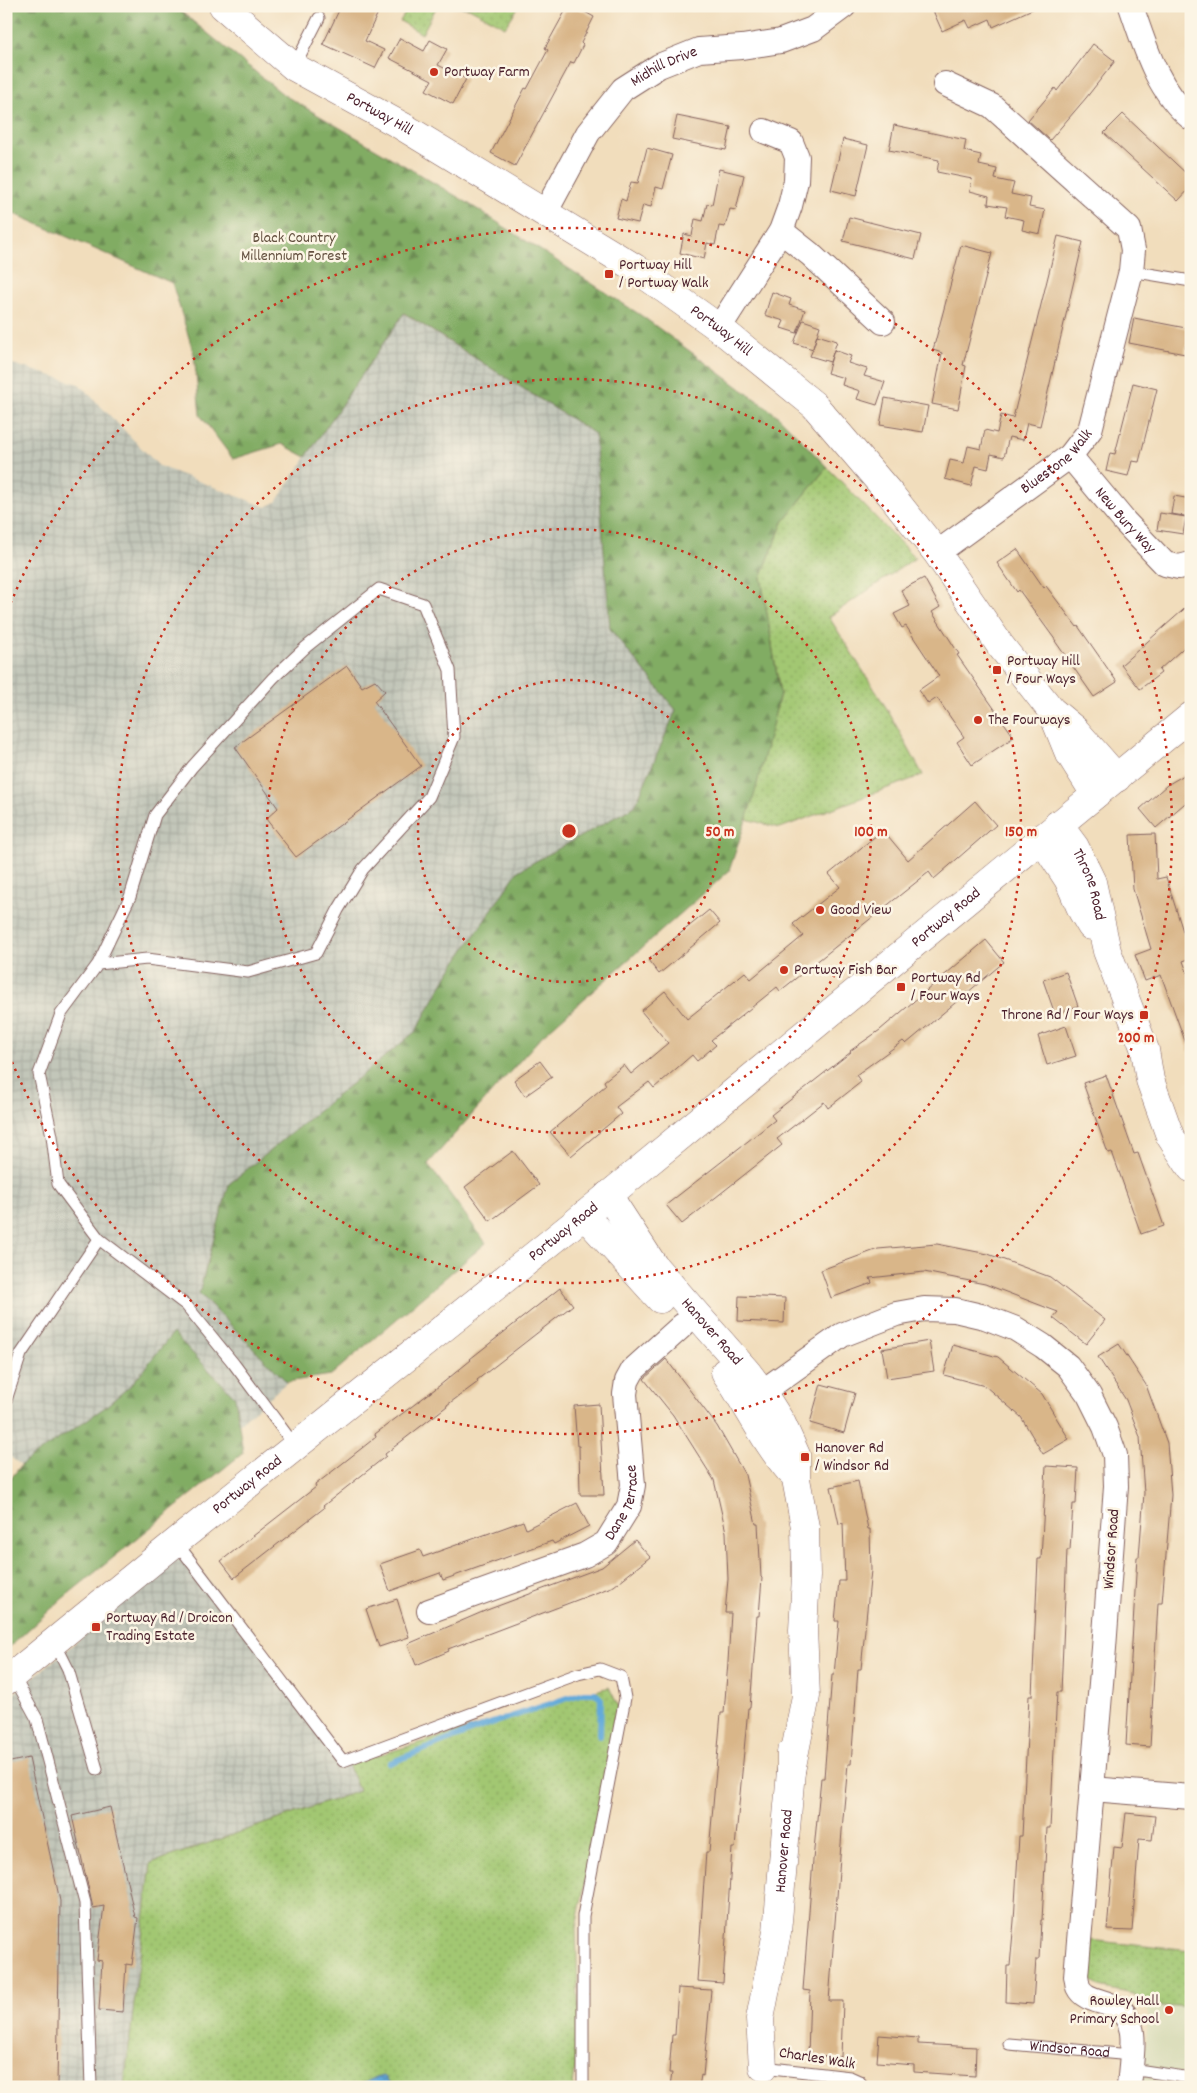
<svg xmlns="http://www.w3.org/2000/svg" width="1197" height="2093" viewBox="0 0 1197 2093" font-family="Dekko,sans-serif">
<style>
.built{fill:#dcdebc}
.industrial{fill:url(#industrial-grid)}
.grass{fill:url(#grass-dots);stroke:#76734e}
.forest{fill:url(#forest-firs);stroke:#666648}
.water{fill:url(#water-ripples);stroke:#576482}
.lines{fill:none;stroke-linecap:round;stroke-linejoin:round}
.stream{stroke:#64aada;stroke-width:6}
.building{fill:#d9b689}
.service-casing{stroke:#84625e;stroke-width:13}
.minor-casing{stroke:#84625e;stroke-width:26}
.tertiary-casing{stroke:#84625e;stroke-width:29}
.service{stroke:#fff;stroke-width:11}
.minor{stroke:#fff;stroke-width:24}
.tertiary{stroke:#fff;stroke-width:28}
.ring{fill:none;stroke:#c8321e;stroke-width:2.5;stroke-dasharray:2.5 5}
.poi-dot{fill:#c8321e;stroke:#fcf5e5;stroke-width:2}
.labels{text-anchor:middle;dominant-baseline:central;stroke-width:5;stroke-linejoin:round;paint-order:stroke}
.street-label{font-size:16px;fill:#4a1f2b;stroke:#fcf5e5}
.poi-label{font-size:16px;fill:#4a1f2b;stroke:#fcf5e5;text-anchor:start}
.park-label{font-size:16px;fill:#645140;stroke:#fcf5e5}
.centre{fill:#c8321e;stroke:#fcf5e5;stroke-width:2.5}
.ring-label{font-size:15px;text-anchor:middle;font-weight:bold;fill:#c8321e;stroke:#fcf5e5;stroke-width:5;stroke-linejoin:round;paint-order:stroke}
</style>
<defs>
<pattern id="industrial-grid" width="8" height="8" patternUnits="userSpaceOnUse" patternTransform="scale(1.25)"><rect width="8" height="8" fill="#c2c6b9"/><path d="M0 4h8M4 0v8" fill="none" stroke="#a8aa9f"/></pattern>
<pattern id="grass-dots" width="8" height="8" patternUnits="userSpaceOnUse" patternTransform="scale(1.25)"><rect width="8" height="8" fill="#a2c772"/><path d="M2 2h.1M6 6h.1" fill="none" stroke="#8daa63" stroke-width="1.8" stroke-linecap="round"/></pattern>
<pattern id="forest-firs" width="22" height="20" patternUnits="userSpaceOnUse" patternTransform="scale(1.25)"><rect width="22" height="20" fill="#81ac64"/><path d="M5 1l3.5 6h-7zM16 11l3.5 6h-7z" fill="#6c8b53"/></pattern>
<pattern id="water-ripples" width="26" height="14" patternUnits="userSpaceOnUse" patternTransform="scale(1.25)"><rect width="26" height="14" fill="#64aada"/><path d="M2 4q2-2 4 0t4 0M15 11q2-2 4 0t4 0" fill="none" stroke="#548ab1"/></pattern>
</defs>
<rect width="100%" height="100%" fill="#fcf5e5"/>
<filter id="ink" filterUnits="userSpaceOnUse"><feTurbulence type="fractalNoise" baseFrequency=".02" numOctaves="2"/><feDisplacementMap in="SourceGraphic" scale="10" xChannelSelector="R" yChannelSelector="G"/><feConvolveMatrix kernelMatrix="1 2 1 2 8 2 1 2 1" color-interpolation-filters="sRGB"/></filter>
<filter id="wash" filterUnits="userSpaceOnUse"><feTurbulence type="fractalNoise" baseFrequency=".0096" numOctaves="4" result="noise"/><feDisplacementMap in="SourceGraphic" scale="20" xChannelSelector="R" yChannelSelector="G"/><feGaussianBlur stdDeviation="1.12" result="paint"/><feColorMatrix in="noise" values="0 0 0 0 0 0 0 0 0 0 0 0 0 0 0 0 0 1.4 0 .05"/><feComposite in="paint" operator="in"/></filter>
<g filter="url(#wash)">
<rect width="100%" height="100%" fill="#f1ddbc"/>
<!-- built -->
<path class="built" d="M 1191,1951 L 1191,2087 L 1142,2087 L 1148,2017 L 1147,2004 L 1133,1994 L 1099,1987 L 1091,1981 Z"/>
<!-- industrial -->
<g class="industrial">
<path d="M 403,313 L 595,434 L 610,629 L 676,710 L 635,806 L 518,871 L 448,974 L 416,1031 L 229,1184 L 199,1293 L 287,1382 L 114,1533 L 6,1454 L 6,1336 L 13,1293 L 6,1274 L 6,362 L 79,384 L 159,466 L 266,507 L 276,502 Z"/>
<path d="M 186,1551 L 348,1764 L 359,1791 L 151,1863 L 124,2087 L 6,2087 L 6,1700 Z"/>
</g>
<!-- grass -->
<g class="grass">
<path d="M 410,6 L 437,6 L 422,34 L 400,21 Z"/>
<path d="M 445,6 L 519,6 L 505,27 L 469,8 Z"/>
<path d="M 827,467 L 915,558 L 829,617 L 887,709 L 923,775 L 780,828 L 746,819 L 780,694 L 761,577 L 783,522 Z"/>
<path d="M 609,1687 L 619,1708 L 576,1928 L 579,2036 L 573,2087 L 124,2087 L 151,1863 L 359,1791 L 348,1764 Z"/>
<path d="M 1089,1940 L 1191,1951 L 1191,2008 L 1152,2005 L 1133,1994 L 1099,1987 L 1088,1977 Z"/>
</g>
<!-- forest -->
<g class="forest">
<path d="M 6,6 L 174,6 L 284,95 L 463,200 L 642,316 L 778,416 L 827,467 L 783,522 L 761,577 L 780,694 L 754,796 L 729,871 L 542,1036 L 428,1164 L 486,1243 L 331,1375 L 287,1382 L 199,1293 L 229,1184 L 416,1031 L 448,974 L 518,871 L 635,806 L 676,710 L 610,629 L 595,434 L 404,313 L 306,457 L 282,444 L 233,459 L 200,415 L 194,354 L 172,283 L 6,210 Z"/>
<path d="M 173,1333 L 235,1397 L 243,1453 L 62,1599 L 6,1650 L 6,1485 L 22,1464 L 104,1408 L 131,1385 Z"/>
</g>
<!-- water -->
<path class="water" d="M 384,2076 L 394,2087 L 357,2087 L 372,2079 Z"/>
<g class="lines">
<!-- stream -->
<path class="stream" d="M 390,1763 L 486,1725 L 583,1693 L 595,1693 L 601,1699 L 600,1736"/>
</g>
<g id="blocks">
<!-- building -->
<g class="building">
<path d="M 341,6 L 381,6 L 365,41 L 384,50 L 375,68 L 323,44 Z"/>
<path d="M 568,6 L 574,6 L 594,17 L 581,43 L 583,45 L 574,63 L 571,62 L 515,166 L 491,153 L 525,88 L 527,89 L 548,50 L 545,48 Z"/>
<path d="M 931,6 L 1039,6 L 993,27 L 990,19 L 970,28 L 966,20 L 942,31 Z"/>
<path d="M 400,38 L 424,51 L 430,40 L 447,49 L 438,65 L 466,79 L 453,104 L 426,90 L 432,80 L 389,58 Z"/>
<path d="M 1093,44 L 1115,61 L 1086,98 L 1050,140 L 1028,120 L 1055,88 L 1057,91 Z"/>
<path d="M 1123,114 L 1191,178 L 1191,187 L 1178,201 L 1104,133 Z"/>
<path d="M 677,116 L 731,127 L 726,150 L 672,139 Z"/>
<path d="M 894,125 L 966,140 L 964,151 L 981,155 L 979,165 L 997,169 L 995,179 L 1014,183 L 1011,194 L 1031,198 L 1029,207 L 1045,210 L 1040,234 L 1022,230 L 1024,220 L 1005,216 L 1007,207 L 988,204 L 989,196 L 970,191 L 972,179 L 937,172 L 939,160 L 889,150 Z"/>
<path d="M 843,139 L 868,145 L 856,196 L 831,190 Z"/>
<path d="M 647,148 L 672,155 L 663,189 L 656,187 L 651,207 L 643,205 L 638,223 L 616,218 L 621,199 L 626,201 L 631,182 L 638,183 Z"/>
<path d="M 719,169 L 744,175 L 736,210 L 730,209 L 725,227 L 719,226 L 715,245 L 707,243 L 704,259 L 680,253 L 684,234 L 692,236 L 695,219 L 703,221 L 707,204 L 712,205 Z"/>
<path d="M 849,217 L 921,235 L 915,259 L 843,241 Z"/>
<path d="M 1058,236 L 1083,242 L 1040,426 L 1027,423 L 1023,440 L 1009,437 L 1004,457 L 991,454 L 988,469 L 976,466 L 971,486 L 945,479 L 950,460 L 964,463 L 968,446 L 981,449 L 985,430 L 997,433 L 1001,415 L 1013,418 Z"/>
<path d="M 961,245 L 992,253 L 963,365 L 966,366 L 958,409 L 932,404 L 942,353 L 933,350 Z"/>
<path d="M 772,292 L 791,299 L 789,305 L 805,310 L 797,333 L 781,328 L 784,321 L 765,315 Z"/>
<path d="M 1134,318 L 1191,329 L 1191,346 L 1186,345 L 1185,354 L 1129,343 Z"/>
<path d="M 803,320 L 820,326 L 813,348 L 817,335 L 837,341 L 830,362 L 810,356 L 813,349 L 794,343 Z"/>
<path d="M 834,350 L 851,356 L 848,363 L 867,369 L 864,376 L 885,382 L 877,405 L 857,399 L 860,391 L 842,385 L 844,378 L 827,373 Z"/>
<path d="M 1133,383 L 1157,389 L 1139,462 L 1132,461 L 1128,476 L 1106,471 L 1110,453 L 1115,454 Z"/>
<path d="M 885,398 L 928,406 L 923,432 L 880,425 Z"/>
<path d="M 1174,496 L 1191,499 L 1191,517 L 1171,514 Z"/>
<path d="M 1160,513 L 1186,517 L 1183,534 L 1157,530 Z"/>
<path d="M 1017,549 L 1044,588 L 1046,586 L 1077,627 L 1078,626 L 1117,682 L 1094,697 L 1055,641 L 1056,641 L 1019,590 L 1017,592 L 997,563 Z"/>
<path d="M 924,578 L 940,607 L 932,612 L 959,654 L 957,655 L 1014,737 L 972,765 L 957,742 L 964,737 L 937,698 L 928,704 L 919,690 L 939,676 L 906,626 L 902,628 L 894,614 L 910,606 L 901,590 Z"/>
<path d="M 1191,603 L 1191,641 L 1159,670 L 1161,673 L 1140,689 L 1121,665 Z"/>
<path d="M 347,666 L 362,687 L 375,680 L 385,691 L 374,701 L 421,766 L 296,857 L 266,819 L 278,808 L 235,747 Z"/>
<path d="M 1191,771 L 1191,798 L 1156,828 L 1140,809 L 1167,785 Z"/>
<path d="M 975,801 L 996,825 L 934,879 L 929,872 L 780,991 L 777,987 L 711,1040 L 716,1045 L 697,1061 L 692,1055 L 654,1088 L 649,1082 L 616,1107 L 621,1114 L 571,1156 L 550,1132 L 606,1085 L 604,1081 L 624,1065 L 631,1074 L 668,1043 L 641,1011 L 665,991 L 687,1019 L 745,972 L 751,979 L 803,936 L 793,924 L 840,887 L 829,874 L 883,830 L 908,860 Z"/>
<path d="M 1155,834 L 1157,879 L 1166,877 L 1186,941 L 1191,939 L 1191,958 L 1183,961 L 1191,983 L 1189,1052 L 1161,975 L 1145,981 L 1135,955 L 1151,949 L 1133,889 L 1130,835 Z"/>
<path d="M 709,910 L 720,923 L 659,974 L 648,960 Z"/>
<path d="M 986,940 L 1004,962 L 906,1044 L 903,1041 L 856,1075 L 861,1082 L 828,1108 L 824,1102 L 777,1139 L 782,1145 L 682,1224 L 666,1205 L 775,1120 L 771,1115 L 851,1052 L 850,1051 L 880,1030 Z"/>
<path d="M 1066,972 L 1078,1006 L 1055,1014 L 1043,980 Z"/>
<path d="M 1066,1026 L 1076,1056 L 1047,1065 L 1038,1036 Z"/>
<path d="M 540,1061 L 552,1077 L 525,1096 L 514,1080 Z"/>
<path d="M 1106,1075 L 1134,1154 L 1138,1153 L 1164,1226 L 1141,1234 L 1112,1152 L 1108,1153 L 1083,1083 Z"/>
<path d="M 513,1151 L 539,1185 L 490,1221 L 465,1187 Z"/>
<path d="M 937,1244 L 988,1254 L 1050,1277 L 1105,1320 L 1086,1344 L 1053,1318 L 1058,1312 L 985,1284 L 924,1272 L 870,1278 L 872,1283 L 831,1298 L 821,1270 L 878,1249 Z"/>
<path d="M 560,1288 L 573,1305 L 477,1380 L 478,1382 L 447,1405 L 447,1406 L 385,1454 L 386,1456 L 323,1506 L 324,1508 L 234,1578 L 221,1561 L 316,1487 L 315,1485 L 376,1437 L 375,1434 L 439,1386 L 471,1360 L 470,1359 Z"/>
<path d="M 739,1296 L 785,1298 L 784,1323 L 738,1321 Z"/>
<path d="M 929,1341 L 934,1371 L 887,1378 L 882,1349 Z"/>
<path d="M 1119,1344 L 1146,1385 L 1167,1443 L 1171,1495 L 1162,1603 L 1158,1603 L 1150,1747 L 1126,1745 L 1137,1557 L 1139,1557 L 1144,1493 L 1140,1437 L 1126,1400 L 1098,1357 Z"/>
<path d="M 953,1345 L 998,1357 L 1042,1394 L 1069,1439 L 1043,1454 L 1021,1417 L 985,1386 L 944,1375 Z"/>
<path d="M 666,1359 L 717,1426 L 745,1475 L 756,1524 L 758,1524 L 761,1577 L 762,1578 L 759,1616 L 757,1616 L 750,1708 L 748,1708 L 735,1848 L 732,1848 L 723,1983 L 697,1981 L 706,1852 L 709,1852 L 721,1713 L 724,1713 L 728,1662 L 731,1613 L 725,1613 L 728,1579 L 726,1532 L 714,1480 L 673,1415 L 644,1379 Z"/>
<path d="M 821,1384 L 855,1393 L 844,1433 L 810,1423 Z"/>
<path d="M 599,1404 L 604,1495 L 580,1495 L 579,1446 L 577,1446 L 574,1406 Z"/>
<path d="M 1046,1466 L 1078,1468 L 1076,1504 L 1073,1504 L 1070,1550 L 1067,1550 L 1061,1692 L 1057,1692 L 1050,1828 L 1047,1828 L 1042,1920 L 1041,1920 L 1039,1959 L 1036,1959 L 1033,2004 L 1006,2002 L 1007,1966 L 1010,1966 L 1014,1921 L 1019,1836 L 1022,1836 L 1029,1696 L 1032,1696 L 1038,1559 L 1041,1559 Z"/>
<path d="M 858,1481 L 868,1529 L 870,1529 L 871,1570 L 861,1669 L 858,1669 L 851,1764 L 848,1764 L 843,1818 L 829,2001 L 843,2001 L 841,2057 L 808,2056 L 810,1991 L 803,1990 L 813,1860 L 821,1778 L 824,1778 L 832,1675 L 834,1675 L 839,1621 L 835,1621 L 839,1581 L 845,1581 L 843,1523 L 839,1524 L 831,1487 Z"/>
<path d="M 577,1503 L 589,1526 L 554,1544 L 552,1541 L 443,1580 L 440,1573 L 390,1591 L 380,1564 L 420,1550 L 423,1557 L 523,1521 L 526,1529 Z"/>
<path d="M 635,1540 L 650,1557 L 614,1586 L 448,1649 L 449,1651 L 416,1665 L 408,1644 L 487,1610 L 602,1567 Z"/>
<path d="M 397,1599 L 409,1637 L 379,1647 L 366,1609 Z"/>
<path d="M 29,1758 L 60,1901 L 57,2086 L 6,2086 L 6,1763 Z"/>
<path d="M 110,1807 L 135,1917 L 138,1918 L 132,1965 L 126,1964 L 123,2012 L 99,2010 L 102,1961 L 97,1960 L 104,1906 L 93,1908 L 72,1816 Z"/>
<path d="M 1126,1813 L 1155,1816 L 1152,1840 L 1139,1839 L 1132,1931 L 1107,1930 L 1114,1847 L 1122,1848 Z"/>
<path d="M 678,1988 L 711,1990 L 703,2076 L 701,2075 L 699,2087 L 670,2087 L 672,2073 L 669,2073 L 672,2035 L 675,2035 Z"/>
<path d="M 879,2035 L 918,2038 L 918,2044 L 976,2047 L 975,2076 L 914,2072 L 914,2065 L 877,2062 Z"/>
</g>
</g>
</g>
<g filter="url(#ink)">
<use href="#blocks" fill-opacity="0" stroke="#84625e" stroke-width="1"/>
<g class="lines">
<!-- service casing -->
<g class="service-casing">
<g id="service">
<path d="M 294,67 L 319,18"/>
<path d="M 1131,271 L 1191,281"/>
<path d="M 98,964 L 147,959 L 248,972 L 316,953 L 338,910 L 363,869 L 429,797 L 454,737 L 450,670 L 423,604 L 379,589 L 306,647 L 273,678 L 192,767 L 155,815 L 130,897 L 98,964 L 61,1014 L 39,1074 L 52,1136 L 58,1184 L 99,1239 L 186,1305 L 234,1364 L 295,1446"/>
<path d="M 6,1400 L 21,1354 L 99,1239"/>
<path d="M 176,1542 L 343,1761 L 578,1674 L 600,1669 L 621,1677 L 625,1698 L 583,1916 L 583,2087"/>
<path d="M 54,1641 L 68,1669 L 97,1769"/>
<path d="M 13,1675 L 37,1719 L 85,1903 L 91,2087"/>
<path id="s1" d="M 1009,2044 L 1131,2055"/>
<path d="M 763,2067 L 850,2077 L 859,2081 L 864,2087"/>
<path d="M 1131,2069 L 1191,2078"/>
</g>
</g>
<!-- minor casing -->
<g class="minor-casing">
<g id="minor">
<path d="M 1131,6 C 1145,47 1157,90 1191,118"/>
<path id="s2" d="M 545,213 L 588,133 L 623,89 L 659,66 L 699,50 L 742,47 L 781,41 L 813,29 L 844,6"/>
<path d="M 781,231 L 810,254 L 883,322"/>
<path d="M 719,328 L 781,231 L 790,206 L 796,181 L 797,157 L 791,142 L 764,131"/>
<path id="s3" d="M 1070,456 L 1125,522 L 1165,564 L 1179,567 L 1191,564"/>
<path id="s4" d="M 937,553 L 1070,456 L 1090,430 L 1131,271 L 1133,250 L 1129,229 L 992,106 L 945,84"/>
<path d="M 762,1392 L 842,1335 L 896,1314 L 924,1309 L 955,1310 L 985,1317 L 1016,1329 L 1043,1346 L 1068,1366 L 1089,1395 L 1105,1427 L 1115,1455 L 1116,1486 L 1104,1648 L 1076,1976 C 1077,1979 1077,1984 1078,1987 C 1088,2008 1123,1995 1131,2028 C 1135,2040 1130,2073 1129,2087"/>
<path id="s5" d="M 429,1611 L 585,1555 L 606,1543 L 629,1506 L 633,1485 L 625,1394 L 627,1381 L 633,1370 L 683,1325"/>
<path d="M 1092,1789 L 1191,1797"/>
</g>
</g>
<!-- tertiary casing -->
<g class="tertiary-casing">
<g id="tertiary">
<path id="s6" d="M 223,6 L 294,67 L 402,126 L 635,268 L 719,328 L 814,405 L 891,495 L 937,553 L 1000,645 L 1051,710 L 1075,730 L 1117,778"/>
<path d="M 1055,719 L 1068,751 L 1095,794"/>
<path id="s7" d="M 1058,824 L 1075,847 L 1092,882 L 1107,951 L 1145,1050 L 1150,1080 L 1170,1136 L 1191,1168"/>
<path d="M 1041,838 L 1068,879 L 1082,911 L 1091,926"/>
<path id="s8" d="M 608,1195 L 654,1266 L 747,1372 L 762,1392 L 782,1424 L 796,1455 L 796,1479 L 805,1527 L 806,1576 L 803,1630 L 806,1696 L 791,1771"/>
<path d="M 584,1215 L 660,1299"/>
<path d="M 725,1372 C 747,1404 764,1441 789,1470"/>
<path id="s9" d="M 6,1681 L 176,1542 L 576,1222 L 1191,716"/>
<path id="s10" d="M 763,2067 L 760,2019 L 777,1932 L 791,1771 L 791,1753"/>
</g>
</g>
<!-- service -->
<use href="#service" class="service"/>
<!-- minor -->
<use href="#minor" class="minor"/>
<!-- tertiary -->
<use href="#tertiary" class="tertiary"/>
</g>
</g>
<!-- distance rings -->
<g class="ring">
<circle cx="569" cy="831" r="151"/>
<circle cx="569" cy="831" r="302"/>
<circle cx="569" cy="831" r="452"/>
<path d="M8 610A603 603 0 1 1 8 1052"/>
</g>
<!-- markers -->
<g class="poi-dot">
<circle cx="434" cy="72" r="5"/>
<rect x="604" y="269" width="10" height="10" rx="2.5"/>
<rect x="992" y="665" width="10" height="10" rx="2.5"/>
<circle cx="978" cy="720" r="5"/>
<circle cx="820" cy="910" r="5"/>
<circle cx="784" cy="970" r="5"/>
<rect x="896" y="982" width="10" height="10" rx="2.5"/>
<rect x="1139" y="1010" width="10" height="10" rx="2.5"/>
<rect x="800" y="1452" width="10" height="10" rx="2.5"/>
<rect x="91" y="1622" width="10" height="10" rx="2.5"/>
<circle cx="1169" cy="2010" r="5"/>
</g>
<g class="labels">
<!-- street labels -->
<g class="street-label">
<text stroke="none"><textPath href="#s2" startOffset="194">Midhill Drive</textPath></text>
<text stroke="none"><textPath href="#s6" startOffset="191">Portway Hill</textPath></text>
<text stroke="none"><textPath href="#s6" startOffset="596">Portway Hill</textPath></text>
<text stroke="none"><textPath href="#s4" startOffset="151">Bluestone Walk</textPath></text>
<text stroke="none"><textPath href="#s3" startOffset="85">New Bury Way</textPath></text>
<text stroke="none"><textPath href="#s7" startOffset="69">Throne Road</textPath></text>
<text stroke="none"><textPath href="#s9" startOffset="1211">Portway Road</textPath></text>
<text stroke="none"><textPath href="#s9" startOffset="716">Portway Road</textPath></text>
<text stroke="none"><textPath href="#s8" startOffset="172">Hanover Road</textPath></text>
<text stroke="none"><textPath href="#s9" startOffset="311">Portway Road</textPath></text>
<text stroke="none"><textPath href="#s5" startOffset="235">Dane Terrace</textPath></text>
<text transform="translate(1112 1549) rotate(-86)">Windsor Road</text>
<text stroke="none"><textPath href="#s10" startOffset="218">Hanover Road</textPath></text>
<text stroke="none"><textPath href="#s1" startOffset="61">Windsor Road</textPath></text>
<text transform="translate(817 2059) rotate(9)">Charles Walk</text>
</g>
<!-- poi labels -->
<g class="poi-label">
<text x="444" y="72">Portway Farm</text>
<text x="619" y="265">Portway Hill<tspan x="619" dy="18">/ Portway Walk</tspan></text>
<text x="1007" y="661">Portway Hill<tspan x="1007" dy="18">/ Four Ways</tspan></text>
<text x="988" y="720">The Fourways</text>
<text x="830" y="910">Good View</text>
<text x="794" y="970">Portway Fish Bar</text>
<text x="911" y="978">Portway Rd<tspan x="911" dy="18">/ Four Ways</tspan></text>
<text x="1134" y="1015" text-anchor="end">Throne Rd / Four Ways</text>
<text x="815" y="1448">Hanover Rd<tspan x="815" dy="18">/ Windsor Rd</tspan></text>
<text x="106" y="1618">Portway Rd / Droicon<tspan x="106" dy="18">Trading Estate</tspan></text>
<text x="1159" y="2001" text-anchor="end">Rowley Hall<tspan x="1159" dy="18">Primary School</tspan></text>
</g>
<!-- park labels -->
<g class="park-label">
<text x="294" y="238">Black Country<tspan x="294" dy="18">Millennium Forest</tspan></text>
</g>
</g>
<circle cx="569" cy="831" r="8" class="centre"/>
<g class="ring-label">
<text x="720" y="836">50 m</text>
<text x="871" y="836">100 m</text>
<text x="1021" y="836">150 m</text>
<text x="1136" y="1042">200 m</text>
</g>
<!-- margin -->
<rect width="1197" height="2093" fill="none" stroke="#fcf5e5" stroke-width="25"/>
</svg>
